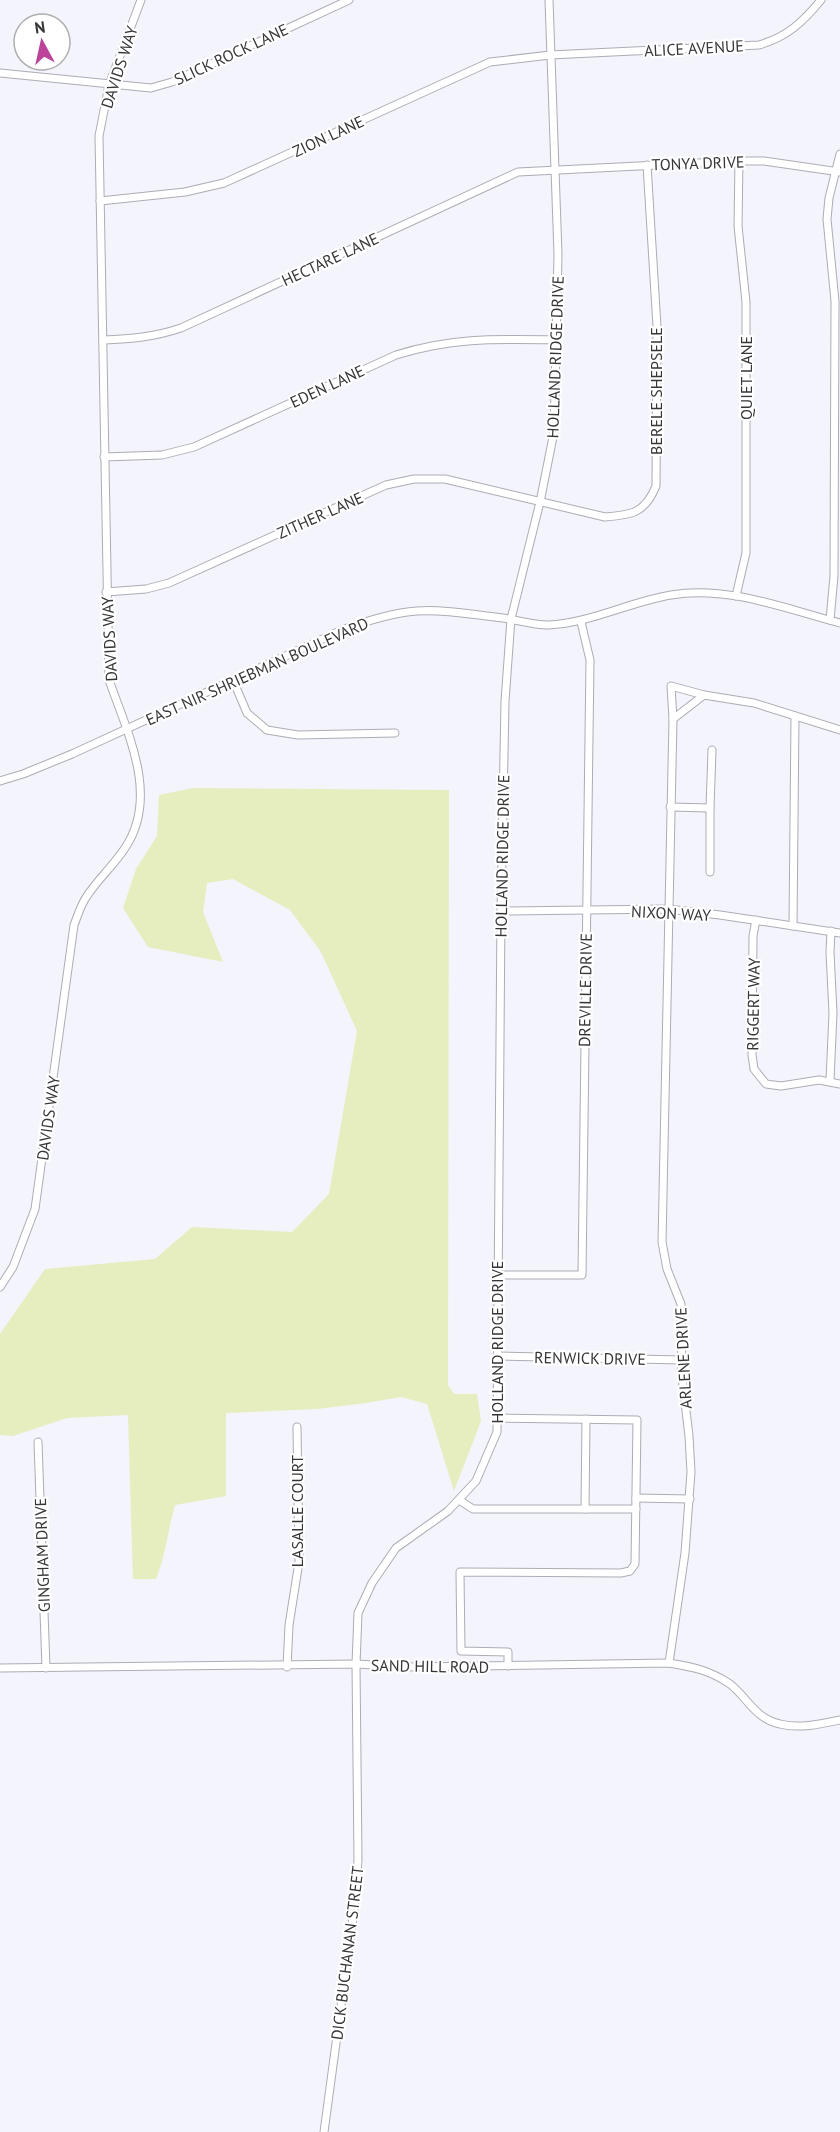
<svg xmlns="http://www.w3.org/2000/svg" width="840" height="2132" viewBox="0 0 840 2132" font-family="'PT Sans',sans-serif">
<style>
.green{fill:#e6edbe}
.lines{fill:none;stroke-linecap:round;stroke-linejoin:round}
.minor-casing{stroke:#acacb4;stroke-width:9}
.minor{stroke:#fff;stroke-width:7}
.labels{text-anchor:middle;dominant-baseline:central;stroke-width:4.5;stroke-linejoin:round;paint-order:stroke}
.street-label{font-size:16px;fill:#363639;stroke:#fff}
</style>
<rect width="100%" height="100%" fill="#f4f4fd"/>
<!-- green -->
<path class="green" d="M 193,788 L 449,790 L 448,1385 L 454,1394 L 477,1394 L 481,1421 L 454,1491 L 427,1404 L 401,1397 L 366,1403 L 317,1409 L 226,1413 L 226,1496 L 175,1505 C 168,1529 166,1555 156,1579 L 133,1579 L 128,1415 L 67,1418 L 13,1436 L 0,1435 L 0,1334 L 45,1269 L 155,1259 L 192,1227 L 292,1232 L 329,1194 L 357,1031 L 321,952 L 290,910 L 233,879 L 207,883 L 203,912 L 223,962 L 148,947 L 123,908 L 136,869 L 157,836 L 159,795 Z"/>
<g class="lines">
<!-- minor casing -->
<g class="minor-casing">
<g id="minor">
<path d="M 0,73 L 151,88 L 172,82 L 349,0"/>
<path d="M 100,201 L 185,192 L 224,183 L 490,62 L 550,55 L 759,45 C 787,37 803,22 821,0"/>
<path d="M 103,340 C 131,339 154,337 181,328 L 518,172 L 739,161 L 764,161 L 840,172"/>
<path d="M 104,457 L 162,455 L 194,447 L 396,355 C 452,337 498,339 556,340"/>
<path d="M 106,592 L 146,589 L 169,583 L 386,485 L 414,479 L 445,479 L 605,517 C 632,515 645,513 656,486 L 657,326 L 647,165"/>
<path d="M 736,596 L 746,553 L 746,302 L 738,226 L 739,161"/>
<path d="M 830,620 L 834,576 L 835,301 L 827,219 L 829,198 L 840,154"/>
<path d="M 233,680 L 247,713 L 267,730 L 298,735 L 395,733"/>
<path d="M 673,719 L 704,695"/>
<path d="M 0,781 L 23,774 L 72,754 L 342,630 C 366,621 391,613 417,611 C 445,609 474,615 503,618 C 517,620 533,625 548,625 C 591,623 629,602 671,595 C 727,585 786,609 840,623"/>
<path d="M 670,807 L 710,808 L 712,750"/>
<path d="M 710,872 L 710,808"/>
<path d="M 501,911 L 668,909 L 720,915 L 840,933"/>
<path d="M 756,920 L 753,936 L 752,1055 L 754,1069 L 766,1084 L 781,1086 L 819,1080 L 840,1084"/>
<path d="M 793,926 L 795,716"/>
<path d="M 830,1081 L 833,1013 L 830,952 L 831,931"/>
<path d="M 497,1275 L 582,1275 L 590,660 L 581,622"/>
<path d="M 0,1287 L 13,1267 L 35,1209 L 74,925 C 78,915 81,904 87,896 C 98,879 114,865 125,848 C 160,796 127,732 109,680 L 99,136 L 109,85 L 141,0"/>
<path d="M 498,1356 L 682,1360"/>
<path d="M 497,1418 L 637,1420 L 635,1564 L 630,1571 L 621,1573 L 460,1572 L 461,1651 L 508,1652 L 508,1666"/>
<path d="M 38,1442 L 46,1668"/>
<path d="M 636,1498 L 690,1499"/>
<path d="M 459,1500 L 473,1509 L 636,1509"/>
<path d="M 585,1509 L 586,1419"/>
<path d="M 669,1663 L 685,1553 L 691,1472 L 689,1436 L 682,1377 L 681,1304 L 667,1269 L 662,1242 L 673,719 L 671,686 L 704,695 L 754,703 L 840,730"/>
<path d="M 287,1667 L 289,1625 L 299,1562 L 297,1427"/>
<path d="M 0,1668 L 356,1664 L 408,1667 L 669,1663 C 693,1667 709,1670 730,1684 C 747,1697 755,1719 780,1724 C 799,1729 821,1724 840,1720"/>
<path d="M 324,2132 L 354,1910 L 358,1860 L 356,1664 L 358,1613 L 372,1583 L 396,1548 L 448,1511 L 476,1481 L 497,1432 L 501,911 L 505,701 L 511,619 L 540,502 L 554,432 L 558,254 L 549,0"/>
</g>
</g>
<!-- minor -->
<use href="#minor" class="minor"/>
</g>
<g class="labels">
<!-- street labels -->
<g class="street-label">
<text transform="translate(694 48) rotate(-3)">ALICE AVENUE</text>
<text transform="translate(231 54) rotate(-25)">SLICK ROCK LANE</text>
<text transform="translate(119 67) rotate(-72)">DAVIDS WAY</text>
<text transform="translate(328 136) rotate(-25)">ZION LANE</text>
<text transform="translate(698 163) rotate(-2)">TONYA DRIVE</text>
<text transform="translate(330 259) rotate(-25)">HECTARE LANE</text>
<text transform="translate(555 357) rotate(-88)">HOLLAND RIDGE DRIVE</text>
<text transform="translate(746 378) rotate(-90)">QUIET LANE</text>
<text transform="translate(327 386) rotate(-25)">EDEN LANE</text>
<text transform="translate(656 391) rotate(-90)">BERELE SHEPSELE</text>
<text transform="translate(320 515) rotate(-24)">ZITHER LANE</text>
<text transform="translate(109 639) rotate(-93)">DAVIDS WAY</text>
<text transform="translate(257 671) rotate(-24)">EAST NIR SHRIEBMAN BOULEVARD</text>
<text transform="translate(502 856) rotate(-89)">HOLLAND RIDGE DRIVE</text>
<text transform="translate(671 913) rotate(3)">NIXON WAY</text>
<text transform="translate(585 990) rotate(-89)">DREVILLE DRIVE</text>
<text transform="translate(753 1004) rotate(-89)">RIGGERT WAY</text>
<text transform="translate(48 1118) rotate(-82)">DAVIDS WAY</text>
<text transform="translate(497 1342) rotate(-90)">HOLLAND RIDGE DRIVE</text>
<text transform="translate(590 1358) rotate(1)">RENWICK DRIVE</text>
<text transform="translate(683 1358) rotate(-93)">ARLENE DRIVE</text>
<text transform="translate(297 1511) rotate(-90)">LASALLE COURT</text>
<text transform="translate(42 1555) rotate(-92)">GINGHAM DRIVE</text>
<text transform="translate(430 1666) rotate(1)">SAND HILL ROAD</text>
<text transform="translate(347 1953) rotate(-83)">DICK BUCHANAN STREET</text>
</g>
</g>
<!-- north arrow -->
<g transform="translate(42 42) rotate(352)"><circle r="28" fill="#ffffff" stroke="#afafb0" stroke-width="1.5"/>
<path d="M0-4.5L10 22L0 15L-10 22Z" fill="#bb449a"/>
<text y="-9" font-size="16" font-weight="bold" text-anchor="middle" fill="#363639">N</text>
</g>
</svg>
